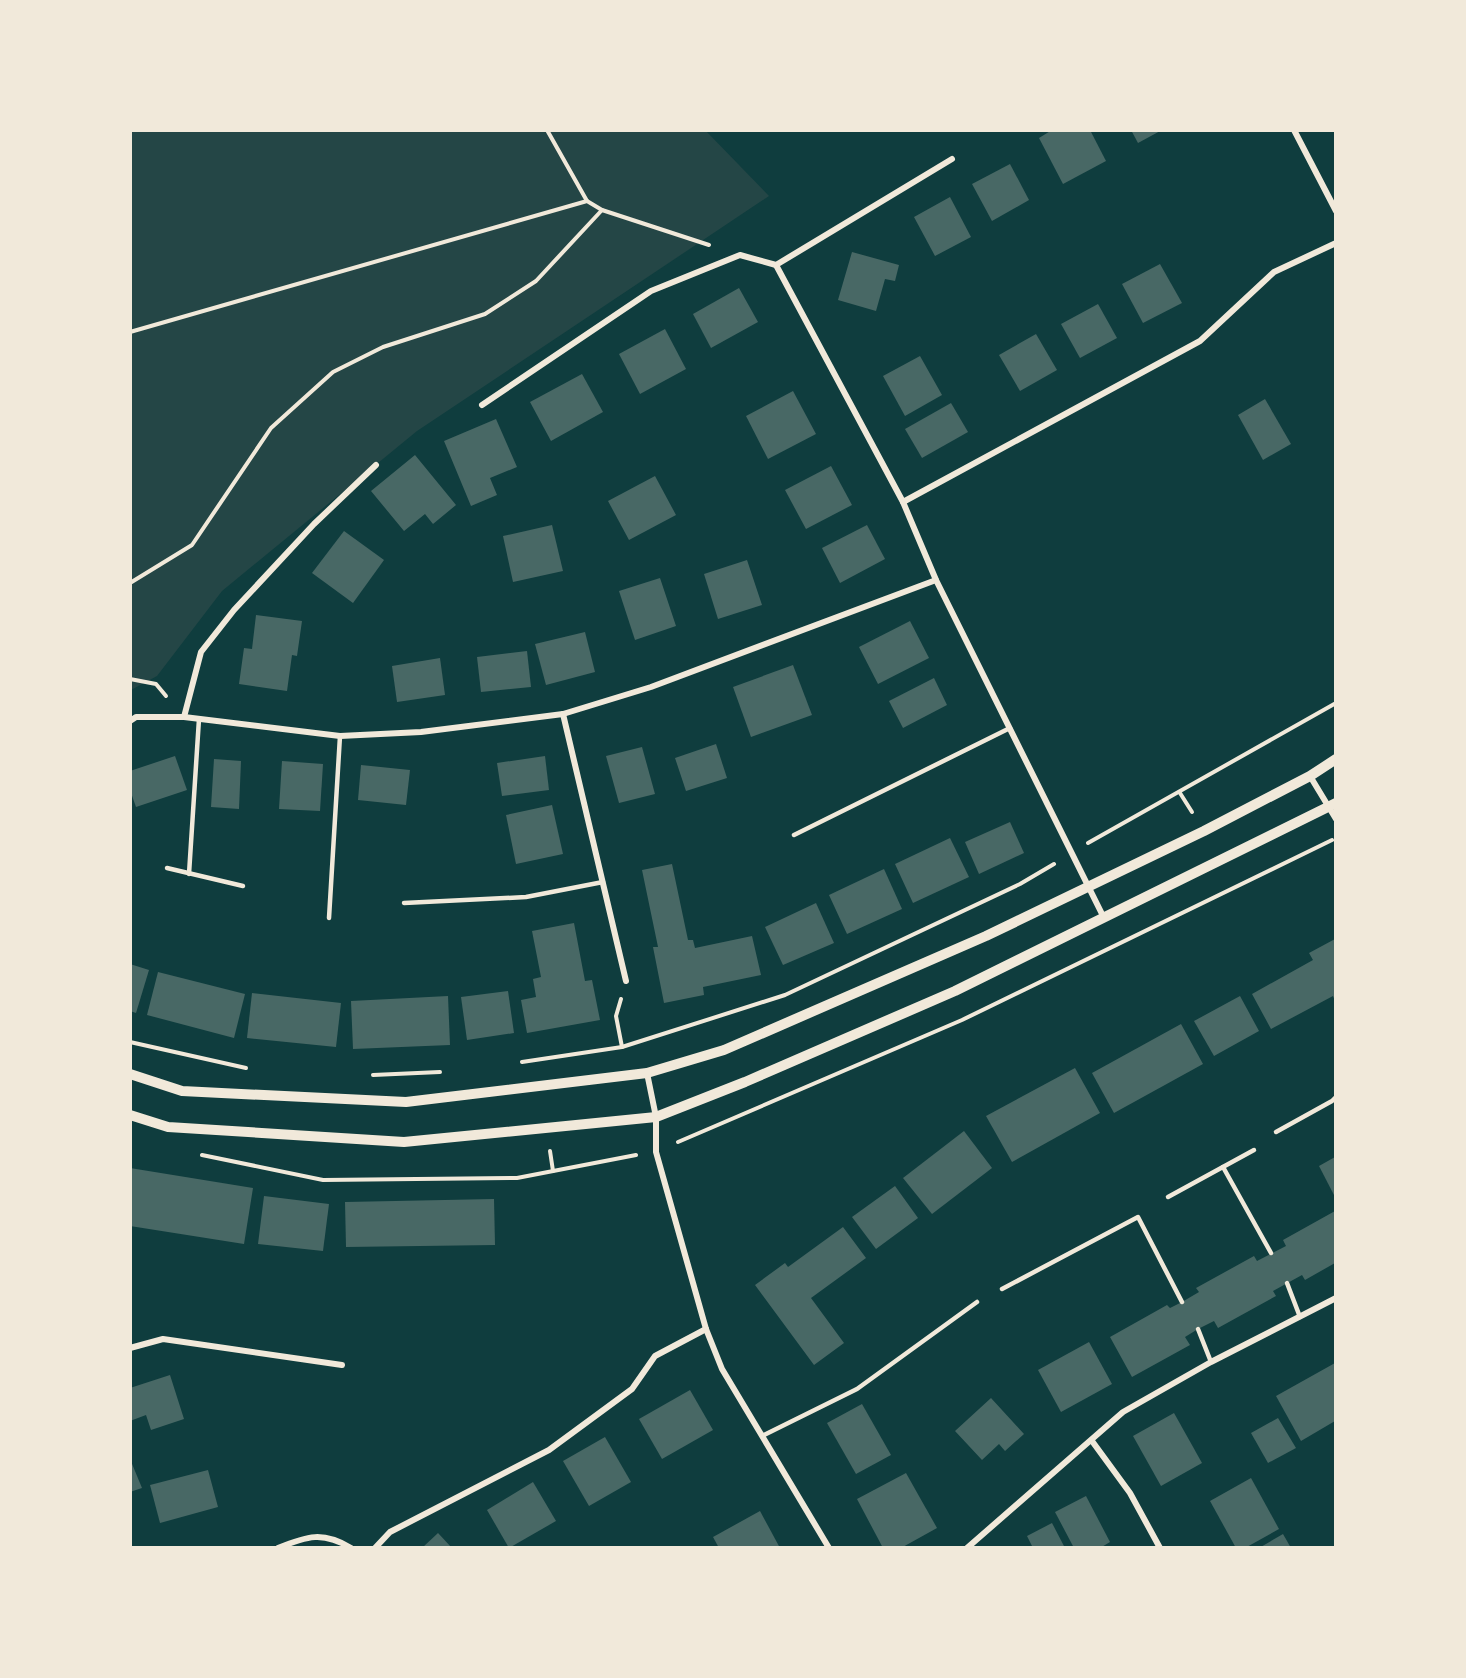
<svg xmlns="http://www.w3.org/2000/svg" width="1466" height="1678" viewBox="0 0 1466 1678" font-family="'Work Sans',sans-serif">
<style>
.green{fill:#244646}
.building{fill:#486865}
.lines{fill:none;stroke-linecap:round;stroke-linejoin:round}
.path{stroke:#f1e9da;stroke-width:4}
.service{stroke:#f1e9da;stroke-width:4.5}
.minor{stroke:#f1e9da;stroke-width:6}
.tertiary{stroke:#f1e9da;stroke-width:10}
</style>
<rect width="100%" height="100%" fill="#0f3d3e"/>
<!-- green -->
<path class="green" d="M 131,131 L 706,131 L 769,196 L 417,431 L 222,591 L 157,676 L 131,690 Z"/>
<!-- building -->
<g class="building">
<path d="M 1052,130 L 1090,130 L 1106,161 L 1063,184 L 1039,138 Z"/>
<path d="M 1131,130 L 1162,130 L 1138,143 Z"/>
<path d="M 1010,164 L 1029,200 L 992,221 L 972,184 Z"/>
<path d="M 950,197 L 971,237 L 935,256 L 914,217 Z"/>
<path d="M 852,252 L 899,265 L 895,281 L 885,279 L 876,311 L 838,300 Z"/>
<path d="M 1160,264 L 1182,303 L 1143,323 L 1122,284 Z"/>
<path d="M 739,288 L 758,322 L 711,348 L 693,314 Z"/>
<path d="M 1098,304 L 1117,338 L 1080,358 L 1061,324 Z"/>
<path d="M 665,329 L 686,369 L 640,394 L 619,354 Z"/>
<path d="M 1036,334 L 1057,370 L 1020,391 L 999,355 Z"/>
<path d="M 920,356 L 942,395 L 905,416 L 883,376 Z"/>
<path d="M 582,374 L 603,412 L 551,441 L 530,402 Z"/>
<path d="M 793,391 L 816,434 L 768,459 L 746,416 Z"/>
<path d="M 1265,399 L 1291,444 L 1263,460 L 1238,415 Z"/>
<path d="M 951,403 L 968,432 L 922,458 L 905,429 Z"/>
<path d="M 496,419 L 517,467 L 490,478 L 497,495 L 471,506 L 444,441 Z"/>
<path d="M 415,455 L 456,505 L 433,524 L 425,514 L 404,531 L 371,491 Z"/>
<path d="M 831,466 L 852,505 L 806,529 L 785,490 Z"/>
<path d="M 655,476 L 676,515 L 629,540 L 608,501 Z"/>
<path d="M 552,525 L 563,571 L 513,582 L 503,536 Z"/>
<path d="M 867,525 L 885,559 L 840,583 L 822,548 Z"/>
<path d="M 344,531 L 384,560 L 353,603 L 312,573 Z"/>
<path d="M 747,560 L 762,605 L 718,619 L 704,574 Z"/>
<path d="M 660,578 L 676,626 L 635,640 L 619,591 Z"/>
<path d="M 256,615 L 302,621 L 297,656 L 292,655 L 287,691 L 239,684 L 244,648 L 252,649 Z"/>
<path d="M 910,621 L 929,658 L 878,684 L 859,647 Z"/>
<path d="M 585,632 L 595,672 L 546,685 L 535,644 Z"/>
<path d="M 527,651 L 531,687 L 481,692 L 477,657 Z"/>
<path d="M 440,658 L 445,695 L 397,702 L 392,666 Z"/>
<path d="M 793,665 L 812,715 L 751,737 L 733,687 Z"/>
<path d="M 934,678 L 947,705 L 903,728 L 889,701 Z"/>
<path d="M 716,744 L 727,778 L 686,791 L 675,758 Z"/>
<path d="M 642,747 L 655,794 L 619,803 L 606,756 Z"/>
<path d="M 175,756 L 187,790 L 136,807 L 130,790 L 130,771 Z"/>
<path d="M 545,756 L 549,790 L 502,796 L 497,763 Z"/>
<path d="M 214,759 L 241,761 L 239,809 L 211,807 Z"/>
<path d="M 282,761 L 323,764 L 320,811 L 279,809 Z"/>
<path d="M 361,765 L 410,770 L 406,805 L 358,800 Z"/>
<path d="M 552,805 L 563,854 L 516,864 L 506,815 Z"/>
<path d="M 1010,822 L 1024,853 L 979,874 L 965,842 Z"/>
<path d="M 950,838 L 969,877 L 913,903 L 895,864 Z"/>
<path d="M 672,864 L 688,940 L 693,940 L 695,948 L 752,936 L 761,975 L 703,987 L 704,995 L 664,1003 L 653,947 L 658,947 L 642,870 Z"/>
<path d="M 884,869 L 902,909 L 847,934 L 829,895 Z"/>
<path d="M 816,903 L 834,943 L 783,965 L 765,927 Z"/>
<path d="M 574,923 L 585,981 L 592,980 L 600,1020 L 527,1033 L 521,1000 L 536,997 L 533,979 L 541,977 L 532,931 Z"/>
<path d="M 1335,939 L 1335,1001 L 1333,996 L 1271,1029 L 1252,994 L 1313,960 L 1309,953 Z"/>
<path d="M 130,964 L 149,970 L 136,1013 L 130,1011 Z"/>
<path d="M 158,972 L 245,994 L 234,1038 L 147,1015 Z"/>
<path d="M 508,991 L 514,1033 L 467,1040 L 461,997 Z"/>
<path d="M 252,993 L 341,1003 L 336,1047 L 247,1038 Z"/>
<path d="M 448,996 L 450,1045 L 353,1049 L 351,1001 Z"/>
<path d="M 1240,996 L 1259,1031 L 1214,1056 L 1194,1021 Z"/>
<path d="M 1181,1024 L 1203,1064 L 1114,1113 L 1092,1073 Z"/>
<path d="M 1075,1068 L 1100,1113 L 1012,1162 L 986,1116 Z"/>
<path d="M 964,1131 L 992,1168 L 932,1214 L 903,1178 Z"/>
<path d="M 1335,1157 L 1335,1197 L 1319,1166 Z"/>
<path d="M 130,1168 L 253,1188 L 244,1244 L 130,1226 Z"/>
<path d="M 895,1186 L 918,1218 L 876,1249 L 852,1217 Z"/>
<path d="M 264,1196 L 329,1204 L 323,1251 L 258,1244 Z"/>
<path d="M 494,1199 L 495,1245 L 346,1247 L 345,1202 Z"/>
<path d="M 1335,1211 L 1335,1263 L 1305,1280 L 1302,1275 L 1273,1291 L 1276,1296 L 1218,1328 L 1214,1321 L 1198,1329 L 1185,1337 L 1190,1345 L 1132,1377 L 1110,1337 L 1167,1305 L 1170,1308 L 1182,1302 L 1199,1292 L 1196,1288 L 1254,1256 L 1257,1261 L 1286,1246 L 1283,1240 Z"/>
<path d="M 843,1227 L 866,1258 L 811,1298 L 844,1343 L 814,1365 L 755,1285 L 785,1263 L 788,1267 Z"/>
<path d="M 1089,1342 L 1112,1384 L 1061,1412 L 1038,1370 Z"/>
<path d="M 1335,1363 L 1335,1421 L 1301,1441 L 1276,1396 Z"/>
<path d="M 170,1375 L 184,1419 L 151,1430 L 146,1415 L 130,1421 L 130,1388 Z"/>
<path d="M 690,1390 L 713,1430 L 662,1459 L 639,1419 Z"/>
<path d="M 991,1398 L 1024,1434 L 1005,1451 L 999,1444 L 982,1460 L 955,1431 Z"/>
<path d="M 862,1404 L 891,1455 L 856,1474 L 827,1423 Z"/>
<path d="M 1174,1413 L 1202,1463 L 1161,1486 L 1133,1436 Z"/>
<path d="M 1278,1418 L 1296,1448 L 1268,1463 L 1251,1433 Z"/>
<path d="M 605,1437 L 631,1482 L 589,1506 L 563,1461 Z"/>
<path d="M 130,1459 L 142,1488 L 130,1492 Z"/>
<path d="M 208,1470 L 218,1507 L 160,1523 L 150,1485 Z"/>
<path d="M 906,1473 L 937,1528 L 901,1548 L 883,1548 L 857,1499 Z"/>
<path d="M 1251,1478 L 1279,1529 L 1245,1548 L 1236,1548 L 1210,1501 Z"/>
<path d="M 533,1482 L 556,1521 L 509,1548 L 487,1510 Z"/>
<path d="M 1086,1496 L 1110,1542 L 1100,1548 L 1074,1548 L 1055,1512 Z"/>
<path d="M 760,1511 L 780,1548 L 719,1548 L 713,1537 Z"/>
<path d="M 1052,1523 L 1065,1548 L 1033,1548 L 1027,1536 Z"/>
<path d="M 438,1533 L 452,1548 L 422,1548 Z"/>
<path d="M 1283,1534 L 1291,1548 L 1259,1548 Z"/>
</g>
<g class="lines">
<!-- path -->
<g class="path">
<path d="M 547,130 L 587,201"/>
<path d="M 130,332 L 587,201 L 602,210 L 709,245"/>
<path d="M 130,583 L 192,545 L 271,428 L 333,372 L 383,347 L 485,314 L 536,281 L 602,210"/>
<path d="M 130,679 L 156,684 L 166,696"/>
<path d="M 1180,793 L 1192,812"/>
<path d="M 1088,843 L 1336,703"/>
<path d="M 621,999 L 616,1016 L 622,1047"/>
<path d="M 130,1042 L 246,1068"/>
<path d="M 522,1062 L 622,1047 L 785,995 L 1020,884 L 1054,864"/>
<path d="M 373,1075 L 440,1072"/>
<path d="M 678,1142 L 962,1020 L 1332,840"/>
<path d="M 550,1151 L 553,1171"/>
<path d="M 202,1155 L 323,1180 L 517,1178 L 636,1155"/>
</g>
<!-- service -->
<g class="service">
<path d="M 794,835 L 1010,728"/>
<path d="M 167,868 L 243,886"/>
<path d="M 189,874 L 199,719"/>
<path d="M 404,903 L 526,897 L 603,882"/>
<path d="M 329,918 L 340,736"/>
<path d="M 1276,1132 L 1332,1101 L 1336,1097"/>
<path d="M 1223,1167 L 1271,1253"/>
<path d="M 1168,1197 L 1254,1150"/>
<path d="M 1287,1283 L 1300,1317"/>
<path d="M 1002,1289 L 1138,1217 L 1182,1302"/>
<path d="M 1198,1329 L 1211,1362"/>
<path d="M 762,1436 L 857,1389 L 977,1302"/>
</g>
<!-- minor -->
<g class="minor">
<path d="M 1294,130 L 1336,211"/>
<path d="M 776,265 L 903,502 L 936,580 L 1104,918"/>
<path d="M 482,405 L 651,291 L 740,255 L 776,265 L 952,159"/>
<path d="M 903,502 L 1200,341 L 1274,272 L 1336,243"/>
<path d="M 563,714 L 626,981"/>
<path d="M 184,717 L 201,652 L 234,610 L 314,524 L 376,465"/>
<path d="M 130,721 L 136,717 L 184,717 L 340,736 L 421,732 L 563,714 L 651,687 L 936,580"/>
<path d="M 1310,776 L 1336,819"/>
<path d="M 647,1073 L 656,1117 L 656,1152 L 706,1329 L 722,1369 L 829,1548"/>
<path d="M 130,1348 L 163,1339 L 342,1365"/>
<path d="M 1092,1441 L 1130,1493 L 1160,1548"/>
<path d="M 278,1548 C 307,1536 323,1531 351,1548"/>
<path d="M 375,1548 L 390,1532 L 549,1450 L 632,1389 L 655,1356 L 706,1329"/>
<path d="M 967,1548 L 1123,1412 L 1211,1362 L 1336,1298"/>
</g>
<!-- tertiary -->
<g class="tertiary">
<path d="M 130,1074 L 182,1091 L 406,1102 L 647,1073 L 724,1050 L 986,936 L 1204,831 L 1310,776 L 1336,759"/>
<path d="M 130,1115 L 168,1127 L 404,1142 L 656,1117 L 745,1082 L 955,991 L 1336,803"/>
</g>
</g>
<!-- border -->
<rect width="1466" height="1678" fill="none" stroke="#f1e9da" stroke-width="264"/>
</svg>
